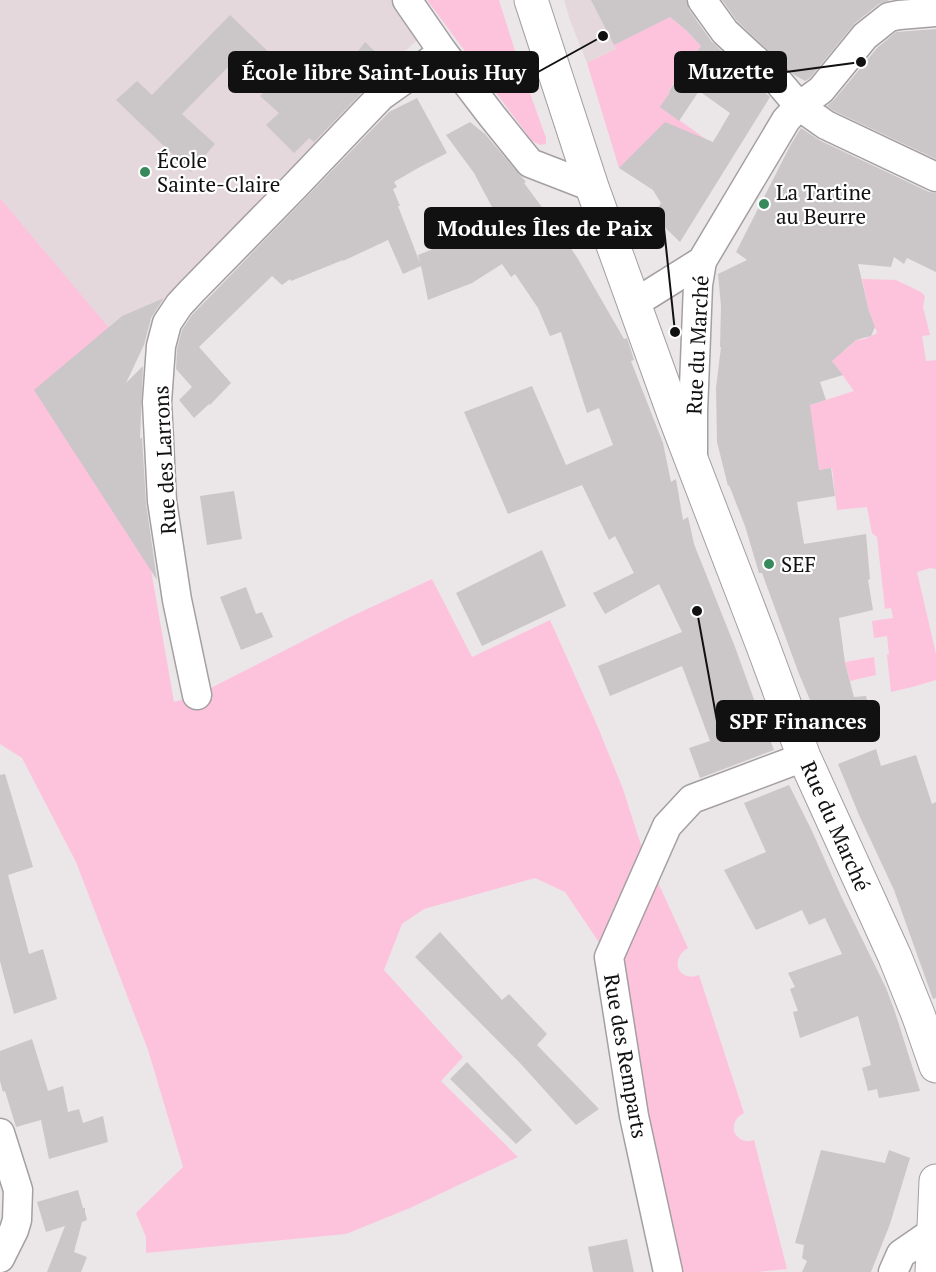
<svg xmlns="http://www.w3.org/2000/svg" width="936" height="1272" viewBox="0 0 936 1272" font-family="'PT Serif',serif">
<style>
.built{fill:#e5d8dd}
.green{fill:#fec3dc}
.building{fill:#cbc6c8}
.lines{fill:none;stroke-linecap:round;stroke-linejoin:round}
.minor-casing{stroke:#a49fa1;stroke-width:31}
.major-casing{stroke:#a49fa1;stroke-width:35}
.minor{stroke:#fff;stroke-width:28}
.major{stroke:#fff;stroke-width:33}
.poi-dot{fill:#37895b;stroke:#fff;stroke-width:2}
.labels{text-anchor:middle;dominant-baseline:central;stroke-width:4.5;stroke-linejoin:round;paint-order:stroke}
.poi-label{font-size:21px;fill:#121111;stroke:#fff;text-anchor:start}
.street-label{font-size:21px;fill:#121111;stroke:#fff}
.leader{fill:none;stroke:#121111;stroke-width:2}
.callout-dot{fill:#121111;stroke:#fff;stroke-width:2}
.callout{fill:#121111;stroke:#121111;stroke-width:2}
.callout-label{font-size:22px;text-anchor:middle;font-weight:bold;fill:#fff}
</style>
<rect width="100%" height="100%" fill="#ebe6e8"/>
<!-- built -->
<g class="built">
<path d="M 0,0 L 397,0 L 422,36 L 389,65 L 361,98 L 263,199 L 228,233 L 169,296 L 122,316 L 34,390 L 0,382 Z"/>
<path d="M 564,0 L 687,0 L 697,21 L 686,30 L 670,17 L 614,45 L 616,49 L 587,63 L 570,20 Z"/>
</g>
<!-- green -->
<g class="green">
<path d="M 427,0 L 499,0 L 515,51 L 546,138 L 546,144 L 540,145 L 532,141 Z"/>
<path d="M 670,17 L 686,30 L 701,46 L 669,90 L 670,92 L 661,107 L 707,140 L 645,172 L 619,168 L 587,63 L 616,49 L 614,45 Z"/>
<path d="M 0,198 L 109,328 L 174,702 L 197,695 L 350,617 L 432,579 L 472,657 L 550,620 L 597,725 L 623,789 L 640,842 L 650,865 L 688,948 C 669,959 678,983 699,975 L 744,1113 C 736,1118 733,1122 734,1132 C 739,1140 745,1143 754,1140 L 787,1269 L 758,1272 L 668,1272 L 609,957 L 565,892 L 535,878 L 424,909 L 402,924 L 384,970 L 463,1057 L 441,1081 L 518,1157 L 410,1208 L 346,1234 L 146,1253 L 146,1237 L 136,1213 L 183,1167 L 148,1050 L 76,862 L 22,758 L 0,744 Z"/>
<path d="M 862,279 L 896,280 L 921,292 L 925,296 L 923,307 L 930,335 L 922,336 L 926,361 L 936,360 L 936,569 L 930,568 L 917,572 L 936,654 L 936,680 L 916,686 L 891,692 L 887,655 L 889,654 L 887,636 L 874,638 L 872,621 L 893,618 L 891,608 L 885,609 L 877,537 L 872,533 L 867,507 L 837,510 L 832,468 L 819,470 L 807,406 L 854,391 L 828,355 L 840,346 L 844,351 L 856,340 L 865,339 L 877,333 L 869,311 Z"/>
<path d="M 874,657 L 876,675 L 850,681 L 845,662 Z"/>
</g>
<!-- building -->
<g class="building">
<path d="M 591,0 L 686,0 L 689,10 L 712,42 L 770,97 L 680,242 L 653,216 L 661,203 L 653,190 L 619,168 L 665,122 L 713,142 L 730,113 L 699,91 L 679,121 L 660,107 L 670,92 L 669,91 L 701,46 L 686,30 L 670,17 L 614,45 Z"/>
<path d="M 722,0 L 890,0 L 879,4 L 855,23 L 810,78 L 805,81 L 793,74 L 737,21 Z"/>
<path d="M 230,15 L 280,63 L 283,59 L 309,85 L 337,53 L 349,63 L 365,42 L 389,65 L 378,78 L 369,85 L 314,142 L 309,138 L 294,153 L 266,125 L 279,113 L 260,96 L 263,93 L 232,63 L 182,114 L 215,144 L 191,172 L 116,100 L 137,81 L 152,95 Z"/>
<path d="M 936,29 L 936,159 L 834,111 L 827,106 L 834,100 L 877,48 L 896,32 Z"/>
<path d="M 417,98 L 447,153 L 418,168 L 394,182 L 397,187 L 393,189 L 400,206 L 398,206 L 420,263 L 418,255 L 469,235 L 463,218 L 493,209 L 474,173 L 446,135 L 470,122 L 485,134 L 526,182 L 524,183 L 556,226 L 578,259 L 624,339 L 627,338 L 634,360 L 631,361 L 663,443 L 671,482 L 676,479 L 683,520 L 688,517 L 694,544 L 735,647 L 761,719 L 762,719 L 774,750 L 700,778 L 689,748 L 710,741 L 682,666 L 610,696 L 598,666 L 682,632 L 659,584 L 605,614 L 593,593 L 634,573 L 615,536 L 609,540 L 582,485 L 508,514 L 464,412 L 532,386 L 566,465 L 613,445 L 599,408 L 587,413 L 561,332 L 550,336 L 538,308 L 515,274 L 511,277 L 502,264 L 472,283 L 428,300 L 421,266 L 403,274 L 388,240 L 343,261 L 343,260 L 291,281 L 290,279 L 282,285 L 272,276 L 199,347 L 231,383 L 210,405 L 209,404 L 194,418 L 179,400 L 192,387 L 176,369 L 177,349 L 182,330 L 192,315 L 389,112 Z"/>
<path d="M 801,128 L 819,140 L 929,192 L 936,193 L 936,272 L 907,258 L 904,264 L 894,257 L 891,267 L 858,264 L 869,311 L 875,327 L 871,336 L 856,340 L 832,361 L 843,375 L 820,382 L 826,400 L 810,405 L 819,470 L 831,468 L 835,496 L 797,502 L 804,544 L 866,534 L 870,579 L 868,580 L 873,610 L 839,618 L 845,663 L 854,697 L 866,696 L 872,718 L 855,720 L 824,733 L 799,674 L 762,573 L 759,573 L 745,526 L 729,485 L 728,486 L 717,442 L 716,388 L 721,347 L 720,347 L 721,306 L 718,274 L 747,260 L 736,252 L 790,146 Z"/>
<path d="M 164,298 L 151,318 L 144,345 L 126,383 L 143,366 L 140,439 L 142,437 L 146,503 L 157,580 L 34,390 L 122,316 Z"/>
<path d="M 234,491 L 242,539 L 207,545 L 200,496 Z"/>
<path d="M 542,550 L 566,606 L 482,646 L 456,593 Z"/>
<path d="M 246,587 L 256,614 L 262,612 L 273,637 L 241,650 L 220,597 Z"/>
<path d="M 876,749 L 881,766 L 916,755 L 932,804 L 936,802 L 936,998 L 933,999 L 894,890 L 859,815 L 838,764 Z"/>
<path d="M 5,774 L 33,867 L 8,875 L 29,954 L 43,949 L 57,999 L 14,1014 L 0,961 L 0,775 Z"/>
<path d="M 789,785 L 812,831 L 841,896 L 886,988 L 895,1012 L 920,1091 L 879,1098 L 877,1089 L 868,1091 L 862,1068 L 871,1065 L 858,1016 L 800,1038 L 793,1012 L 798,1011 L 790,989 L 795,987 L 788,973 L 842,954 L 825,918 L 809,925 L 802,910 L 756,930 L 724,870 L 766,852 L 744,803 Z"/>
<path d="M 440,932 L 502,1000 L 509,994 L 547,1034 L 537,1045 L 599,1109 L 576,1125 L 520,1063 L 415,957 Z"/>
<path d="M 32,1039 L 48,1091 L 63,1086 L 68,1112 L 79,1109 L 83,1123 L 103,1116 L 108,1142 L 49,1159 L 41,1120 L 16,1127 L 5,1091 L 3,1092 L 0,1081 L 0,1051 Z"/>
<path d="M 467,1062 L 532,1130 L 516,1144 L 450,1079 Z"/>
<path d="M 821,1150 L 885,1163 L 889,1150 L 910,1158 L 890,1224 L 871,1272 L 802,1272 L 807,1261 L 802,1258 L 804,1245 L 795,1243 Z"/>
<path d="M 78,1190 L 83,1208 L 85,1208 L 85,1212 L 87,1220 L 82,1222 L 74,1252 L 87,1257 L 81,1272 L 47,1272 L 65,1226 L 46,1232 L 37,1202 Z"/>
<path d="M 627,1239 L 634,1272 L 593,1272 L 588,1247 Z"/>
</g>
<g class="lines">
<!-- minor casing -->
<g class="minor-casing">
<g id="minor">
<path d="M 407,0 L 443,52 L 492,116 L 530,163 L 592,187"/>
<path d="M 702,0 L 725,32 L 776,79 L 799,106 L 826,125 L 936,177"/>
<path d="M 635,303 L 702,261 L 786,120 L 799,106 L 821,90 L 865,36 L 889,17 L 899,15 L 936,12"/>
<path d="M 693,454 L 693,412 L 698,285 L 702,261"/>
<path d="M 197,695 L 177,600 L 162,501 L 157,402 L 161,346 L 167,323 L 179,305 L 192,291 L 295,186 L 381,96 L 443,52"/>
<path d="M 0,1133 L 18,1190 L 17,1220 L 14,1230 L 0,1258"/>
<path d="M 668,1272 L 634,1116 L 609,957 L 667,826 L 692,799 L 804,757"/>
<path d="M 893,1272 L 901,1254 L 933,1232 L 936,1232"/>
</g>
</g>
<!-- major casing -->
<g class="major-casing">
<g id="major">
<path d="M 531,0 L 592,187 L 675,417 L 763,646 L 804,757 L 895,957 L 919,1017 L 936,1066"/>
<path d="M 932,1272 L 936,1181"/>
</g>
</g>
<!-- minor -->
<use href="#minor" class="minor"/>
<!-- major -->
<use href="#major" class="major"/>
</g>
<!-- markers -->
<g class="poi-dot">
<circle cx="145" cy="172" r="6"/>
<circle cx="764" cy="204" r="6"/>
<circle cx="769" cy="564" r="6"/>
</g>
<g class="labels">
<!-- poi labels -->
<g class="poi-label">
<text x="157" y="160">École<tspan x="157" dy="24">Sainte-Claire</tspan></text>
<text x="776" y="192">La Tartine<tspan x="776" dy="24">au Beurre</tspan></text>
<text x="781" y="564">SEF</text>
</g>
<!-- street labels -->
<g class="street-label">
<text transform="translate(697 345) rotate(-87)">Rue du Marché</text>
<text transform="translate(164 460) rotate(-93)">Rue des Larrons</text>
<text transform="translate(836 826) rotate(66)">Rue du Marché</text>
<text transform="translate(626 1056) rotate(80)">Rue des Remparts</text>
</g>
</g>
<!-- callouts -->
<path class="leader" d="M861 62L786 72M603 36L538 72M675 332L664 228M697 611L717 721"/>
<g class="callout-dot">
<circle cx="861" cy="62" r="6"/>
<circle cx="603" cy="36" r="6"/>
<circle cx="675" cy="332" r="6"/>
<circle cx="697" cy="611" r="6"/>
</g>
<g class="callout">
<rect x="675" y="52" width="111" height="40" rx="6"/>
<rect x="229" y="52" width="309" height="40" rx="6"/>
<rect x="425" y="208" width="239" height="40" rx="6"/>
<rect x="717" y="701" width="162" height="40" rx="6"/>
</g>
<g class="callout-label">
<text x="731" y="79">Muzette</text>
<text x="384" y="80">École libre Saint-Louis Huy</text>
<text x="545" y="236">Modules Îles de Paix</text>
<text x="798" y="729">SPF Finances</text>
</g>
</svg>
